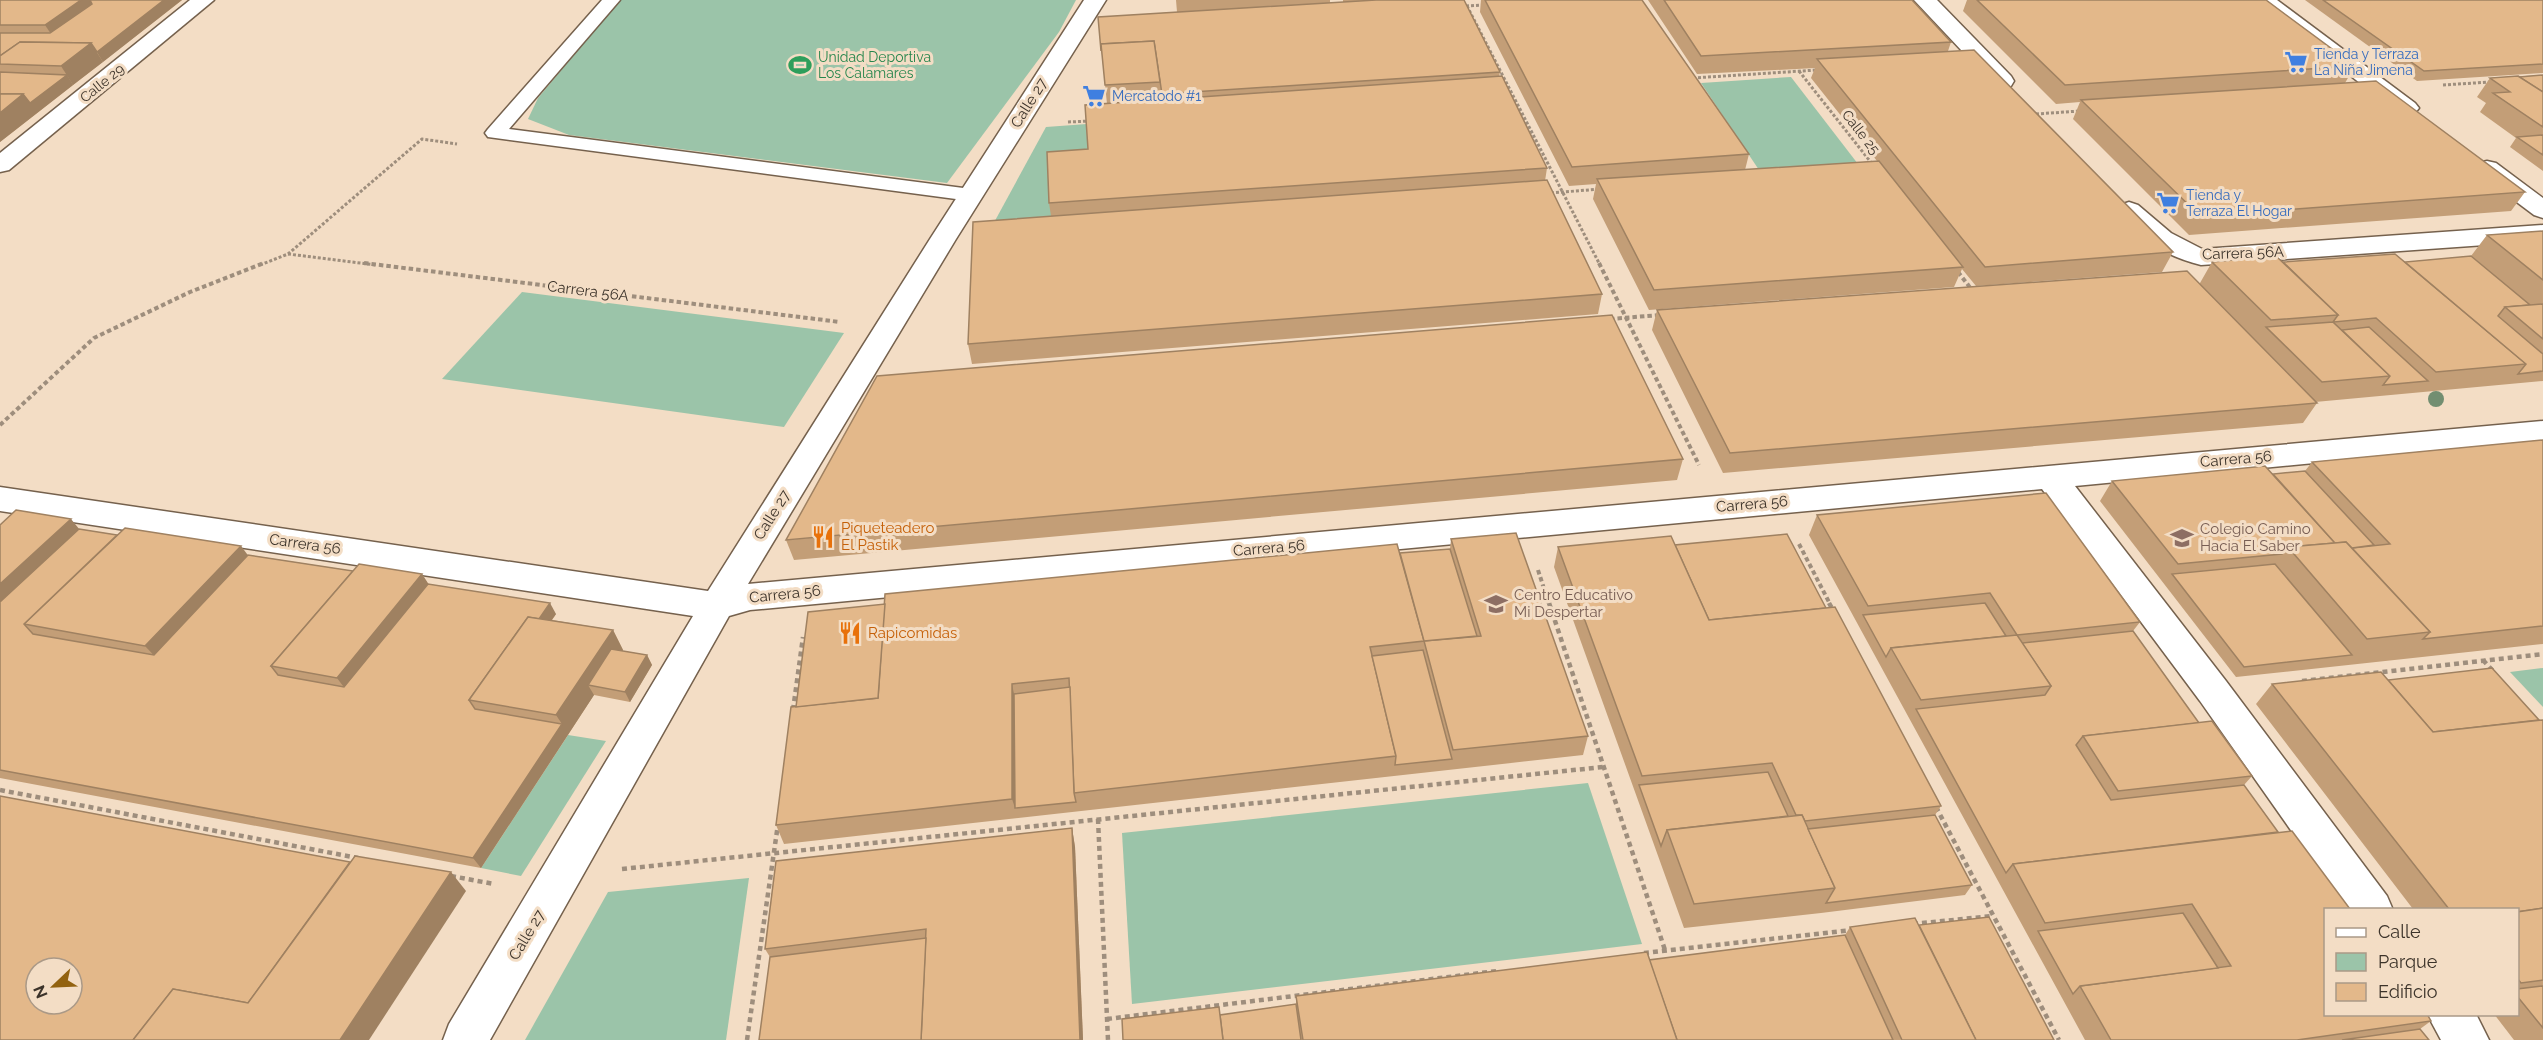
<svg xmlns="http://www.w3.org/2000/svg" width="2543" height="1040" viewBox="0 0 2543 1040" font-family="Raleway,sans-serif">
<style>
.green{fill:#9bc4a9}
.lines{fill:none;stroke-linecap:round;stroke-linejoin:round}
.lane-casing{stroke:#75614d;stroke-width:3}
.street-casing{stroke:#75614d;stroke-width:3}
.path-far2{stroke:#9e8e7d;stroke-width:3;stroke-dasharray:3 2;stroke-linecap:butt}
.path-far1{stroke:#9e8e7d;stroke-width:4;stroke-dasharray:4.5 3;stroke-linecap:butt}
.path{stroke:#9e8e7d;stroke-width:4.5;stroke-dasharray:5 4;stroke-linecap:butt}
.lane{fill:#fff;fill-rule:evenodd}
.street{fill:#fff;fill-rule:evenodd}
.tree{fill:#728e71}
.wall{fill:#c39e77}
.shaded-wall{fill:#9f8161}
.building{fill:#e3b88a;stroke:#9f8161;stroke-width:1.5;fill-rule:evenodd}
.labels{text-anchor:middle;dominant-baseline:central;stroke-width:6;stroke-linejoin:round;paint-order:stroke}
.far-shop-label{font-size:14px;fill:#366cbe;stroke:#f3ddc5;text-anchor:start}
.far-leisure-label{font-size:14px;fill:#27864d;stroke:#f3ddc5;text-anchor:start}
.far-street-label{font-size:14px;fill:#3c332a;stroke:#f3ddc5}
.street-label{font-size:15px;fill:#3c332a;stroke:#f3ddc5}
.food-label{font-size:15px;fill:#c56008;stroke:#f3ddc5;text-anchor:start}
.education-label{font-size:15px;fill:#785e54;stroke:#f3ddc5;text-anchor:start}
</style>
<rect width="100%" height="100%" fill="#f3ddc5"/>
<!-- green -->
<g class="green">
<path d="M 620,0 L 1076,0 L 1059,32 L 947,183 L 569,135 L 528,119 L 538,98 Z"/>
<path d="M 1791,77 L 1858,164 L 1759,170 L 1701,83 Z"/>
<path d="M 1087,124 L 1090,169 L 1051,223 L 991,228 L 1046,127 Z"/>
<path d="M 522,292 L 844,333 L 784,427 L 442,379 Z"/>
<path d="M 2543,668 L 2543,707 L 2510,672 Z"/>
<path d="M 568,735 L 606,741 L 521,876 L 481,868 Z"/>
<path d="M 1588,783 L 1642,944 L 1132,1004 L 1122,833 Z"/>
<path d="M 749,878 L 726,1040 L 525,1040 L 608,892 Z"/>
</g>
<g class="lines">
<!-- lane casing -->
<g class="lane-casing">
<path id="lane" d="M 602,0 L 620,0 L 509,129 L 971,189 L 978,191 L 981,195 L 978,199 L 971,201 L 488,137 L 485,133 L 488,129 Z"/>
</g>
<!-- street casing -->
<g class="street-casing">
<g id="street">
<path d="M 190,0 L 214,0 L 9,170 L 0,172 L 0,153 Z"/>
<path d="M 1084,0 L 1106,0 L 956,239 L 748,584 L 2543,421 L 2543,441 L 2075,486 L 2226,681 L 2387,896 L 2393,910 L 2347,910 L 2200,701 L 2042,489 L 750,610 L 729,616 L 490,1040 L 443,1040 L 449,1024 L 693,616 L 0,511 L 0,487 L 708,591 L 930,239 Z"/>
<path d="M 1914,0 L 1937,0 L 2011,76 L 2014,81 L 2011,86 L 2003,88 L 1995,86 Z"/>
<path d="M 2252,0 L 2277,0 L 2415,103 L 2419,108 L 2415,113 L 2407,115 L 2399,113 Z"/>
<path d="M 2487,161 L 2496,163 L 2543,198 L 2543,218 L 2534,215 L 2478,173 L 2475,168 L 2478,163 Z"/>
<path d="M 2129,202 L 2138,205 L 2171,233 L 2202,249 L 2543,225 L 2543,241 L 2201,265 C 2168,257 2136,239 2116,210 L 2120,205 Z"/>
<path d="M 2427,1014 L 2476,1014 L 2489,1040 L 2441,1040 Z"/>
</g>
</g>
<!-- path-far2 -->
<g class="path-far2">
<path d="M 1466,6 L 1486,5"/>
<path d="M 1467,6 L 1600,265"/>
<path d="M 1799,71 L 1873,165"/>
<path d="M 1693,78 L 1817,70"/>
<path d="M 2443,85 L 2490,82"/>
<path d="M 2036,114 L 2080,111"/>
<path d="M 1068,122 L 1090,121"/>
<path d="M 1551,193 L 1600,189"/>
<path d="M 288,254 L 376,265"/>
<path d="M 260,265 L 288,254 L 422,139 L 457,144"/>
</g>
<!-- path-far1 -->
<g class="path-far1">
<path d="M 364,263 L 840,322"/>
<path d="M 1599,263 L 1699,465"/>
<path d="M 1958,272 L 1972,290"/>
<path d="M 1610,319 L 1660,315"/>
<path d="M 0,425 L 94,338 L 190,292 L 264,263"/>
<path d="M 1799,544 L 1830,604"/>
<path d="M 1538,570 L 1549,604"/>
</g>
<!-- path -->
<g class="path">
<path d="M 1549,603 L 1665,950"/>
<path d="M 1829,603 L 1834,612"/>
<path d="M 2483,660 L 2493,671"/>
<path d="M 2302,681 L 2543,654"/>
<path d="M 793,710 L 803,637"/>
<path d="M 0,790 L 358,858"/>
<path d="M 1936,807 L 2059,1040"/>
<path d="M 1098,819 L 1108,1040"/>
<path d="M 622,869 L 1603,767"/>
<path d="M 451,876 L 494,884"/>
<path d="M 1913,924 L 1992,916"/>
<path d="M 1644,953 L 1852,930"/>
<path d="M 1107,1019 L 1497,971"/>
<path d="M 747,1040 L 778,824"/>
</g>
<!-- lane -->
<use href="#lane" class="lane"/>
<!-- street -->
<use href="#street" class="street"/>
</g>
<!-- trees -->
<circle class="tree" cx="2436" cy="399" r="8"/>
<!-- wall -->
<g class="wall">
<path d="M 0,0 L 182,0 L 0,142 Z"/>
<path d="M 1176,0 L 1330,0 L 1330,3 L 1343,2 L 1343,0 L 1464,0 L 1500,72 L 1499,77 L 1547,168 L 1545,181 L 1602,294 L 1598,314 L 972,364 L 968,344 L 1051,216 L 1049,203 L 1088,149 L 1107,104 L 1098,17 L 1177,12 Z"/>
<path d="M 1481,0 L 1642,0 L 1749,154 L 1745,170 L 1877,161 L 1811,78 L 1815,68 L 1697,74 L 1648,0 L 1912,0 L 1951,42 L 1948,51 L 2173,252 L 2162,272 L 1976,286 L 1962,269 L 1954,287 L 1649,310 L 1593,199 L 1596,184 L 1569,186 L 1480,12 Z"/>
<path d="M 1967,0 L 2266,0 L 2355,66 L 2345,83 L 2525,192 L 2511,211 L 2189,235 L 2073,119 L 2080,102 L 2056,104 L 1963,11 Z"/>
<path d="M 2305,0 L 2543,0 L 2543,73 L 2417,81 Z"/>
<path d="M 2543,75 L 2543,171 L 2510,147 L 2516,138 L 2480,112 L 2486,103 L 2477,97 L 2490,78 Z"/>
<path d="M 2543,231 L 2543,381 L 2315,402 L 2317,403 L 2303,423 L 1723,473 L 1652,330 L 1657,310 L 2200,283 L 2212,262 L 2405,262 L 2471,256 L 2487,235 Z"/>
<path d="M 2543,440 L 2543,644 L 2236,677 L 2100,501 L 2112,481 L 2273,474 L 2305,471 L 2312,462 Z"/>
<path d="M 1683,459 L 1677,480 L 794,560 L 786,540 Z"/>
<path d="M 1817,515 L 2140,622 L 2133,631 L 2199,723 L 2252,776 L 2244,785 L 2278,832 L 2431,1021 L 2420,1029 L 2429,1040 L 2085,1040 L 1809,535 Z"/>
<path d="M 0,525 L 79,529 L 353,571 L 422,574 L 428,584 L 556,614 L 552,620 L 613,630 L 623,650 L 623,651 L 647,655 L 652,665 L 630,702 L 594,695 L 481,868 L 0,778 Z"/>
<path d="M 1451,539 L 1588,736 L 1583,755 L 784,844 L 776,825 L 796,707 L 1400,553 L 1450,549 Z"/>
<path d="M 1675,545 L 1826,608 L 1941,806 L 1935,815 L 1972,885 L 1965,895 L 1821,913 L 1684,928 L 1554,567 L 1558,547 Z"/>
<path d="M 2388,680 L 2539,720 L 2543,720 L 2543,1040 L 2514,1040 L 2494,1014 L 2517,1014 L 2517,909 L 2413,909 L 2256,704 L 2272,684 Z"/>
<path d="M 1072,828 L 1075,847 L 1083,1040 L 770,957 L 765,949 Z"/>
<path d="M 1919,925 L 2054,1040 L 1123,1040 L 1220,1015 L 1296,1004 L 1296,996 L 1649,960 L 1845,935 L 1850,927 Z"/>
</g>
<!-- shaded-wall -->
<g class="shaded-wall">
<path d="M 81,0 L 90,0 L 98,14 L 57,43 L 45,25 Z"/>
<path d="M 164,0 L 182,0 L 103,62 L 97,52 Z"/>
<path d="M 91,43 L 103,62 L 73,85 L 61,66 Z"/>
<path d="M 67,75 L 73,85 L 0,142 L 0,113 L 23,94 Z"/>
<path d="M 71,519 L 88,540 L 0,623 L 0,584 Z"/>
<path d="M 241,546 L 256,566 L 163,665 L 145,646 Z"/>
<path d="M 422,574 L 435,594 L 352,698 L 337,678 Z"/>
<path d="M 550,603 L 556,614 L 493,704 L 480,702 Z"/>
<path d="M 613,630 L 623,650 L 599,687 L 588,685 L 594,695 L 481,868 L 473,858 L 562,724 L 556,715 Z"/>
<path d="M 647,655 L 652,665 L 630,702 L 625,692 Z"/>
<path d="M 1012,684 L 1016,704 L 1015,808 L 1012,799 Z"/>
<path d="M 1072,828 L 1075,847 L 1083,1040 L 1080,1040 Z"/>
<path d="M 451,872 L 466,891 L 369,1040 L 340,1040 Z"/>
</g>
<!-- building -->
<g class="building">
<path d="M 0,0 L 81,0 L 45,25 L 0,25 Z"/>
<path d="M 90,0 L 164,0 L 97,52 L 91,43 L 20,42 L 0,56 L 0,33 L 50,33 L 92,4 Z"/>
<path d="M 1376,0 L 1464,0 L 1500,72 L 1162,94 L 1154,41 L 1101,44 L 1101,51 L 1098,17 Z"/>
<path d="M 1485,0 L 1642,0 L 1749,154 L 1572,167 Z"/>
<path d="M 1664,0 L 1912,0 L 1951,42 L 1701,56 Z"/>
<path d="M 1977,0 L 2266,0 L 2355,66 L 2065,85 Z"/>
<path d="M 2323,0 L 2543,0 L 2543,64 L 2424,71 Z"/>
<path d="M 1154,41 L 1160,82 L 1105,85 L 1101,44 Z"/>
<path d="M 20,42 L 91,43 L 61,66 L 0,64 L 0,56 Z"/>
<path d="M 1974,50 L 2173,252 L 1985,267 L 1817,59 Z"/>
<path d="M 0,72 L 67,75 L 30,103 L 23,94 L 0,94 Z"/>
<path d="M 2543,75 L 2543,92 L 2519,77 Z"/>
<path d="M 1502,76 L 1547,168 L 1049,203 L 1047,152 L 1088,149 L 1085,105 Z"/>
<path d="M 2518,76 L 2543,92 L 2543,127 L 2493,93 L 2510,92 L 2490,78 Z"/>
<path d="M 2376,81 L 2525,192 L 2200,216 L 2081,100 Z"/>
<path d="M 0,94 L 23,94 L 0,113 Z"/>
<path d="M 2543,135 L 2543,155 L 2517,137 Z"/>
<path d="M 1879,161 L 1963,267 L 1654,290 L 1597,179 Z"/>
<path d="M 1547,180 L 1602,294 L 968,344 L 973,222 Z"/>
<path d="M 2543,231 L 2543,280 L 2487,235 Z"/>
<path d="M 2395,254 L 2526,364 L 2436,372 L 2376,318 L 2333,322 L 2390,376 L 2322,382 L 2266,327 L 2333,322 L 2338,315 L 2283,262 Z"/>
<path d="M 2276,256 L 2338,315 L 2271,320 L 2212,262 Z"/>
<path d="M 2471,256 L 2530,305 L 2505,307 L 2498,316 L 2543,354 L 2543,371 L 2518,374 L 2526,364 L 2405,262 Z"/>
<path d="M 2187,271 L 2317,403 L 1730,453 L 1657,310 Z"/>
<path d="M 2543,304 L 2543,339 L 2505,307 Z"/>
<path d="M 1612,315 L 1683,459 L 786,540 L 877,376 Z"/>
<path d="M 2369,327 L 2428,381 L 2383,385 L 2390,376 L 2342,330 Z"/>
<path d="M 2543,440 L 2543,626 L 2423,639 L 2430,632 L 2352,548 L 2390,544 L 2312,462 Z"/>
<path d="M 2265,466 L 2335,543 L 2288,547 L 2282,554 L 2178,564 L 2112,481 Z"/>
<path d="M 2305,471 L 2374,545 L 2352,548 L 2346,542 L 2335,543 L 2273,474 Z"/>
<path d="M 2046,493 L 2140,622 L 2017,635 L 1990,593 L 1868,606 L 1817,515 Z"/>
<path d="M 16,510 L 71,519 L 0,584 L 0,525 Z"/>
<path d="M 125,528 L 241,546 L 145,646 L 24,624 Z"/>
<path d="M 79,529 L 117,535 L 24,624 L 33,634 L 154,655 L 248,555 L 353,571 L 271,666 L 278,675 L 344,687 L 428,584 L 550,603 L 539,619 L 528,617 L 469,700 L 475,709 L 562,724 L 473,858 L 0,770 L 0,602 Z"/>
<path d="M 1516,533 L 1588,736 L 1453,750 L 1424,641 L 1481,636 L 1451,539 Z"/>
<path d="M 1787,534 L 1826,608 L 1709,620 L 1675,545 Z"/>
<path d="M 1671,536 L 1709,620 L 1835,607 L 1941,806 L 1805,821 L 1802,815 L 1796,815 L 1772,763 L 1642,776 L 1558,547 Z"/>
<path d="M 2346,542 L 2430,632 L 2367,639 L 2288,547 Z"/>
<path d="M 1397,544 L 1424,641 L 1370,647 L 1396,756 L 1074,793 L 1069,678 L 1012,684 L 1012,799 L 776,825 L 791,707 L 878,698 L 885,594 Z"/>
<path d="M 1450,549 L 1477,636 L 1424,641 L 1400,553 Z"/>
<path d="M 359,564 L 422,574 L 337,678 L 271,666 Z"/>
<path d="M 2275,564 L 2352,655 L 2244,667 L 2172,574 Z"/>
<path d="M 1985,603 L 2006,636 L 1891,648 L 1886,657 L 1863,615 Z"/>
<path d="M 885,604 L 878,698 L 796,707 L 808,612 Z"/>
<path d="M 528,617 L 613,630 L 556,715 L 469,700 Z"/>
<path d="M 2133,631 L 2199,723 L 2083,736 L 2076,745 L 2111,800 L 2244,785 L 2278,832 L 2013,864 L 2006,873 L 1916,709 L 2045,695 L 2051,686 L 2022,643 Z"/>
<path d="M 2017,635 L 2051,686 L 1921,700 L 1891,648 Z"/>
<path d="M 611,649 L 647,655 L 625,692 L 588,685 Z"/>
<path d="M 1423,650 L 1452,759 L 1395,765 L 1396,756 L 1372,656 Z"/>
<path d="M 2492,668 L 2539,720 L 2433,732 L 2388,680 Z"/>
<path d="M 2381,672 L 2433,732 L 2543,720 L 2543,908 L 2517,912 L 2517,909 L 2449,909 L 2272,684 Z"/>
<path d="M 1070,687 L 1074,793 L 1076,802 L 1015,808 L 1014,694 Z"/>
<path d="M 2212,721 L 2252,776 L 2118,791 L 2083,736 Z"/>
<path d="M 1768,772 L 1788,816 L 1667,830 L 1661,846 L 1639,785 Z"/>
<path d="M 0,796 L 350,862 L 248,1003 L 173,989 L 133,1040 L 0,1040 ZM 36,968 L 72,968 L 72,1004 L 36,1004 Z"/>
<path d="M 1802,815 L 1835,888 L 1694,904 L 1667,830 Z"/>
<path d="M 1935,815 L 1972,885 L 1826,903 L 1835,888 L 1808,829 Z"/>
<path d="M 1072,828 L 1080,1040 L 921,1040 L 926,929 L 765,949 L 776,861 Z"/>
<path d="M 2292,831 L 2350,909 L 2325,909 L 2325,1014 L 2427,1014 L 2431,1021 L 2297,1040 L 2111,1040 L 2080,986 L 2231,966 L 2192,904 L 2045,923 L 2013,864 Z"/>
<path d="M 355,856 L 451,872 L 340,1040 L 133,1040 L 173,989 L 248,1003 Z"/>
<path d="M 2543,908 L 2543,980 L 2521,983 L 2517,978 L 2517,912 Z"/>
<path d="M 2183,913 L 2218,968 L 2080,986 L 2073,994 L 2038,931 Z"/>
<path d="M 1989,917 L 2054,1040 L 1976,1040 L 1919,925 Z"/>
<path d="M 1915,918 L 1976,1040 L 1902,1040 L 1850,927 Z"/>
<path d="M 1845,935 L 1893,1040 L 1677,1040 L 1649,960 Z"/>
<path d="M 926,938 L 921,1040 L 759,1040 L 770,957 Z"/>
<path d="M 1647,952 L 1677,1040 L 1303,1040 L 1296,996 Z"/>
<path d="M 2543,986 L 2543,1028 L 2517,996 L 2517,989 Z"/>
<path d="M 1296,1004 L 1301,1040 L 1223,1040 L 1220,1015 Z"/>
<path d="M 1219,1007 L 1223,1040 L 1123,1040 L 1122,1019 Z"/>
<path d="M 2420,1029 L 2429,1040 L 2342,1040 Z"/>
</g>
<!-- icons -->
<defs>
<g id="supermarket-bare" transform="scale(1.8)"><path d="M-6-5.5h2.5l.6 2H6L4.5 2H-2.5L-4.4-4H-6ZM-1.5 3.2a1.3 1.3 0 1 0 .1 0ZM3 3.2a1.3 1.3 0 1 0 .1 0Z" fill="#3f7fe0" stroke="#f3ddc5" stroke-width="2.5" paint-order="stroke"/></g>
<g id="stadium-bare" transform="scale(1.8)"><path d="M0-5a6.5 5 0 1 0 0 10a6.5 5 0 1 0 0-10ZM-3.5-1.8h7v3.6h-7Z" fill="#2e9e5b" stroke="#f3ddc5" stroke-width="2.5" paint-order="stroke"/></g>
<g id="restaurant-bare" transform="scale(1.8)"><path d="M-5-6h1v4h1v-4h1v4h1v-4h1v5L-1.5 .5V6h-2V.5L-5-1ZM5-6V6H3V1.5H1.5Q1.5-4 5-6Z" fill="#e8710a" stroke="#f3ddc5" stroke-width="2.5" paint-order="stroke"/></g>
<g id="school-bare" transform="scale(1.8)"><path d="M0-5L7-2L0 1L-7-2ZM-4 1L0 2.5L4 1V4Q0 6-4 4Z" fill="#8d6e63" stroke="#f3ddc5" stroke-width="2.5" paint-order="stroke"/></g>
</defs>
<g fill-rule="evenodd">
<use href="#supermarket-bare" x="2296" y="62"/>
<use href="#stadium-bare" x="800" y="65"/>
<use href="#supermarket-bare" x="1094" y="96"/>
<use href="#supermarket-bare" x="2168" y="203"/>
<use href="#restaurant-bare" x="823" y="537"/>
<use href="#school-bare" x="2182" y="538"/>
<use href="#school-bare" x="1496" y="604"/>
<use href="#restaurant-bare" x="850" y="633"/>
</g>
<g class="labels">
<!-- far-shop labels -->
<g class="far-shop-label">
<text x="2314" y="54">Tienda y Terraza<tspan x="2314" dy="16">La Niña Jimena</tspan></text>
<text x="1112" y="96">Mercatodo #1</text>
<text x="2186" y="195">Tienda y<tspan x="2186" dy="16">Terraza El Hogar</tspan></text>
</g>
<!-- far-leisure labels -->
<g class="far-leisure-label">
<text x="818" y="57">Unidad Deportiva<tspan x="818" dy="16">Los Calamares</tspan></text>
</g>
<!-- far-street labels -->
<g class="far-street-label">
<text transform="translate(102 83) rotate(-39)">Calle 29</text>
<text transform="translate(1861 132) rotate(52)">Calle 25</text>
</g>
<!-- street labels -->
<g class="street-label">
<text transform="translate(1029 103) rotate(-58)">Calle 27</text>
<text transform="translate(2243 253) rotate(-2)">Carrera 56A</text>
<text transform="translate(588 291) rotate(7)">Carrera 56A</text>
<text transform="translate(2236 459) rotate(-5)">Carrera 56</text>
<text transform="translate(1752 504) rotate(-5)">Carrera 56</text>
<text transform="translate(772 515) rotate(-58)">Calle 27</text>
<text transform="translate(305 544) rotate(8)">Carrera 56</text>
<text transform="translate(1269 548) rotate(-5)">Carrera 56</text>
<text transform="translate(785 594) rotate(-6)">Carrera 56</text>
<text transform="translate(527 935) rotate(-59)">Calle 27</text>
</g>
<!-- food labels -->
<g class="food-label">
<text x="841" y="528">Piqueteadero<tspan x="841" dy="17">El Pastik</tspan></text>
<text x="868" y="633">Rapicomidas</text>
</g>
<!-- education labels -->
<g class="education-label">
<text x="2200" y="529">Colegio Camino<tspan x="2200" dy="17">Hacia El Saber</tspan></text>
<text x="1514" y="595">Centro Educativo<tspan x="1514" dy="17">Mi Despertar</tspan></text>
</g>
</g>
<!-- legend -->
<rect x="2324" y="908" width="195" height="108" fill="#f3ddc5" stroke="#aa9987" stroke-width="1.5"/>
<rect x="2336" y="928" width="30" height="9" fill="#ffffff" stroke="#aa9987" stroke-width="1.5"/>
<text x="2378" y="938" font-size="18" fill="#3c332a">Calle</text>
<rect x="2336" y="953" width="30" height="18" fill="#9bc4a9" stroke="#aa9987" stroke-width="1.5"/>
<text x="2378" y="968" font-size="18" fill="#3c332a">Parque</text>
<rect x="2336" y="983" width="30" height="18" fill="#e3b88a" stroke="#aa9987" stroke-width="1.5"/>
<text x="2378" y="998" font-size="18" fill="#3c332a">Edificio</text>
<!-- north arrow -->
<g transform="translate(54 986) rotate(247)"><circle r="28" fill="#f3ddc5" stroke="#aa9987" stroke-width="1.5"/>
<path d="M0-4.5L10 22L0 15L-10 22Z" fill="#926210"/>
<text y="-9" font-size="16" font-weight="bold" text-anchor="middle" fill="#3c332a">N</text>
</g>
</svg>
